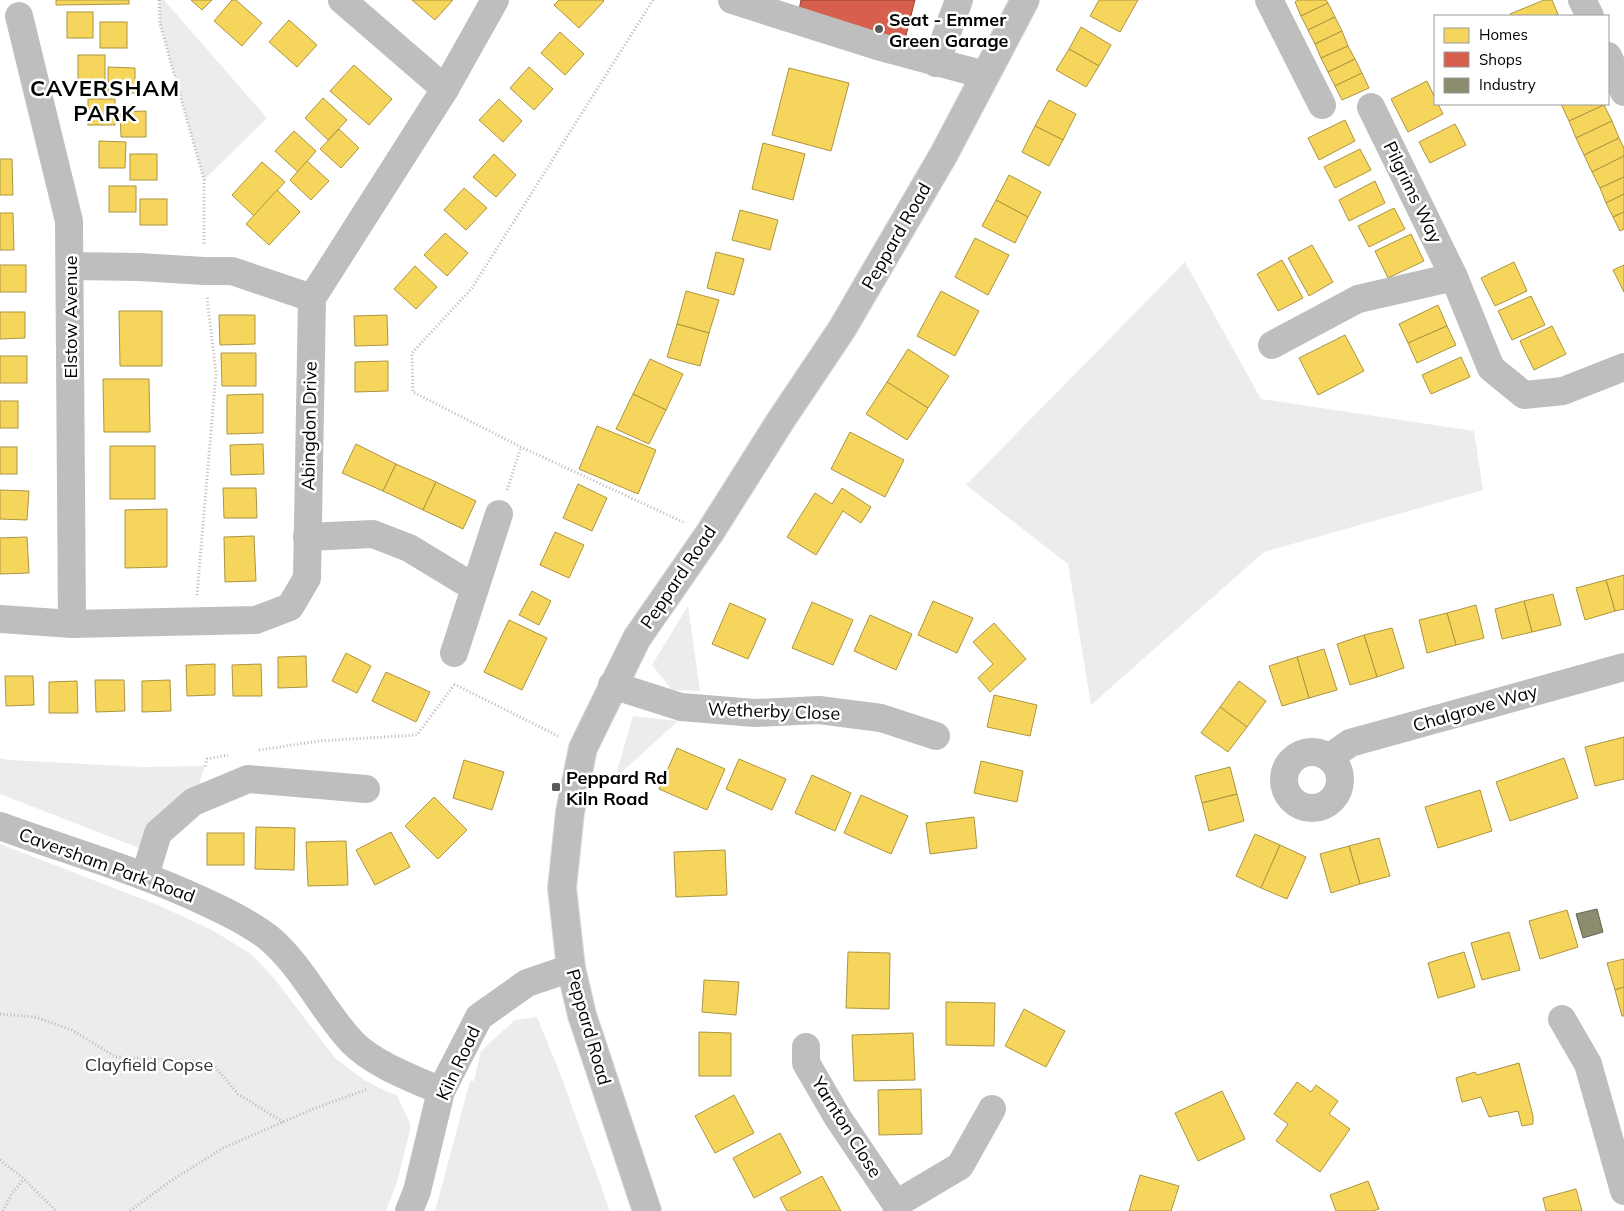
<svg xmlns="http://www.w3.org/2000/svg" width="1624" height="1211" viewBox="0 0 1624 1211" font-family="Mulish,sans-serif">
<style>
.green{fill:#ececec}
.homes{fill:#f6d55c;stroke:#ac9540}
.shops{fill:#d6604d;stroke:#964336}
.industry{fill:#8c8c6e;stroke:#62624d}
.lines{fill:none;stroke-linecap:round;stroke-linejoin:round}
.major-casing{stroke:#dbdbdb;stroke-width:30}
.path{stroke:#b9b9b9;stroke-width:3;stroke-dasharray:1 2.5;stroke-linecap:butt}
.minor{stroke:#bebebe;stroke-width:28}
.major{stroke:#bebebe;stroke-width:28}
.poi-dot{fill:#595959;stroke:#fff;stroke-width:2}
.labels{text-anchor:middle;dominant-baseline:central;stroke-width:5;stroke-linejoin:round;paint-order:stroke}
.poi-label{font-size:18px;font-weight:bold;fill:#000;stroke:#fff;text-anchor:start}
.street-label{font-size:18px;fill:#000;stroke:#fff}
.park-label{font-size:18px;fill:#333;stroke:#fff}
.district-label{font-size:22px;font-weight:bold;letter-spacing:1px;fill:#000;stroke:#fff}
</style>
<rect width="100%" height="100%" fill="#fff"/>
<!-- green -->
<g class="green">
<path d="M 159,0 L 164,0 L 267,118 L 204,180 L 160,24 Z"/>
<path d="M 1185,262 L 1261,399 L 1474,431 L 1483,490 L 1264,552 L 1091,705 L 1068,564 L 966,485 Z"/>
<path d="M 688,606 L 700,691 L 672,690 L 652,665 Z"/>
<path d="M 633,716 L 678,721 L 615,778 Z"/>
<path d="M 0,758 L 9,760 L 143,767 L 205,766 L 193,802 L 152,853 L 0,794 Z"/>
<path d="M 0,844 L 158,905 L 212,930 L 251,954 L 273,977 L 335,1058 L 364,1080 L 388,1092 L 397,1095 L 411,1126 L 397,1182 L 386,1211 L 0,1211 Z"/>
<path d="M 537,1017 L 560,1073 L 610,1211 L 435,1211 L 470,1081 L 474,1081 L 481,1051 L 515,1020 Z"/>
</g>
<!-- homes -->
<g class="homes">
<path d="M 56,0 L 129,0 L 129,4 L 56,5 Z"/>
<path d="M 191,0 L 212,0 L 202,10 Z"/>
<path d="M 232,0 L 236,0 L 262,23 L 242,46 L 214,21 Z"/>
<path d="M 412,0 L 453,0 L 435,20 Z"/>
<path d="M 559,0 L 603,0 L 604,1 L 579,28 L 554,5 Z"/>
<path d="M 1099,0 L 1138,0 L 1120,32 L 1090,16 Z"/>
<path d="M 1298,0 L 1326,0 L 1328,3 L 1301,16 L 1295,2 Z"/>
<path d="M 1544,0 L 1552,0 L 1558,14 L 1553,16 L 1511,16 L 1510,14 Z"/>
<path d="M 1328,3 L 1335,17 L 1308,30 L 1301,16 Z"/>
<rect x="67" y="12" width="26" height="26"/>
<path d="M 1335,17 L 1342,31 L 1315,44 L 1308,30 Z"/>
<path d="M 289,20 L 317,45 L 297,67 L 269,42 Z"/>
<rect x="100" y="22" width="27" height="26"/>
<path d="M 1081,27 L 1111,45 L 1099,66 L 1069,49 Z"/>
<path d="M 1342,31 L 1348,46 L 1321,58 L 1315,44 Z"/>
<path d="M 560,32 L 584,54 L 565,75 L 541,53 Z"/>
<path d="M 1348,46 L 1355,59 L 1328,72 L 1321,58 Z"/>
<path d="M 1069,49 L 1099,66 L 1086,87 L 1056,70 Z"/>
<rect x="78" y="55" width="27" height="26"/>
<path d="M 1355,59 L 1362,73 L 1335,86 L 1328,72 Z"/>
<path d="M 354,65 L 392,99 L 369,125 L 330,91 Z"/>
<path d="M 108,67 L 135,68 L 135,93 L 108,93 Z"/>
<path d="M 529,67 L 553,89 L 534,110 L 510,88 Z"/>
<path d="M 789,68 L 849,83 L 831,151 L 772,135 Z"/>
<path d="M 1362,73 L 1369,88 L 1342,100 L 1335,86 Z"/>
<path d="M 1427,81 L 1435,98 L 1435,104 L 1438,104 L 1443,114 L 1408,132 L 1391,99 Z"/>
<path d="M 323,98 L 347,120 L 328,140 L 305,118 Z"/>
<rect x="88" y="99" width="27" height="26"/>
<path d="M 499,99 L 522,121 L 503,142 L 479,120 Z"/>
<path d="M 1049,100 L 1076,114 L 1063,140 L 1035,126 Z"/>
<path d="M 1561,104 L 1603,104 L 1604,105 L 1569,121 Z"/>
<path d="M 1604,105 L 1612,121 L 1576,138 L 1569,121 Z"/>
<path d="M 146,111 L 146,137 L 121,137 L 120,112 Z"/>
<path d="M 1345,120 L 1355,141 L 1319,160 L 1308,138 Z"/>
<path d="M 1612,121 L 1619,138 L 1584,155 L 1576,138 Z"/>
<path d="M 1455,124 L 1466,145 L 1430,163 L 1419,142 Z"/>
<path d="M 1035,126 L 1063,140 L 1049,166 L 1022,152 Z"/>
<path d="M 339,129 L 359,148 L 341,168 L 320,149 Z"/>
<path d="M 294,131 L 316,151 L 298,172 L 275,151 Z"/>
<path d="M 1619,138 L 1624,148 L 1624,156 L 1592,172 L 1584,155 Z"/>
<path d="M 99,141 L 126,142 L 125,168 L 99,168 Z"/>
<path d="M 763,143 L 805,154 L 793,200 L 752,189 Z"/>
<path d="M 1360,149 L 1371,170 L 1335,188 L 1324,167 Z"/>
<rect x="130" y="154" width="27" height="26"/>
<path d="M 494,154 L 516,175 L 496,197 L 473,177 Z"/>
<path d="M 1624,156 L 1624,177 L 1600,188 L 1592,172 Z"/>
<path d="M 0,159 L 12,159 L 13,195 L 0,195 Z"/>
<path d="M 307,161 L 329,181 L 311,200 L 290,180 Z"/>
<path d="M 262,162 L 285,182 L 254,216 L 232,195 Z"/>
<path d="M 1009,175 L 1041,192 L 1028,217 L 996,200 Z"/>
<path d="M 1624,177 L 1624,194 L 1606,203 L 1600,188 Z"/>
<path d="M 1375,181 L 1385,203 L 1349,221 L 1339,200 Z"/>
<rect x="109" y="186" width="27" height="26"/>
<path d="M 464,188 L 487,208 L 466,230 L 444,210 Z"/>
<path d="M 277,190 L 300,212 L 269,245 L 246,224 Z"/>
<path d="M 1624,194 L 1624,212 L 1613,217 L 1606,203 Z"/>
<rect x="140" y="199" width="27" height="26"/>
<path d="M 996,200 L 1028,217 L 1015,243 L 982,226 Z"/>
<path d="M 1394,208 L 1405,229 L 1369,247 L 1358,226 Z"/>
<path d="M 740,210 L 778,220 L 770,250 L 732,240 Z"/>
<path d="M 1624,212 L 1624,229 L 1620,231 L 1613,217 Z"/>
<path d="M 0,213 L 13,213 L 14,250 L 0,250 Z"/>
<path d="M 445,233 L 468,253 L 447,276 L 424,255 Z"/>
<path d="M 1411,234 L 1424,261 L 1388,278 L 1375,251 Z"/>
<path d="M 975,238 L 1009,255 L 988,295 L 955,277 Z"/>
<path d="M 1312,245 L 1333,282 L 1309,296 L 1288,258 Z"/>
<path d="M 716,252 L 744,259 L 734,295 L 707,288 Z"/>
<path d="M 1282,260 L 1303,298 L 1278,311 L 1257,274 Z"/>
<path d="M 1514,262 L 1527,291 L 1495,306 L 1481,278 Z"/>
<rect x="0" y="265" width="26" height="27"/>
<path d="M 1624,265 L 1624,292 L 1613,270 Z"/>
<path d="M 415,266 L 437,287 L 416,309 L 394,289 Z"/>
<path d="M 686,291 L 719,300 L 709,333 L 677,324 Z"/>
<path d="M 941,291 L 979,311 L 955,356 L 917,336 Z"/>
<path d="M 1531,296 L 1545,325 L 1512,340 L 1498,311 Z"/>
<path d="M 1438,305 L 1447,326 L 1408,343 L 1399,324 Z"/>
<path d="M 119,311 L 162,311 L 162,366 L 120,366 Z"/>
<path d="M 0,312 L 25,312 L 25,338 L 0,339 Z"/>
<path d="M 219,315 L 255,315 L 255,344 L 220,345 Z"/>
<path d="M 387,315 L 388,345 L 355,346 L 354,316 Z"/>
<path d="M 677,324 L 709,333 L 700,366 L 667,357 Z"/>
<path d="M 1447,326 L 1456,345 L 1417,363 L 1408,343 Z"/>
<path d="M 1552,326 L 1566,354 L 1534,370 L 1520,341 Z"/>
<path d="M 1345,335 L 1364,371 L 1318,395 L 1299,358 Z"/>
<path d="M 908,349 L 949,376 L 928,408 L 887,382 Z"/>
<path d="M 221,353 L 256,353 L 256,386 L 222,386 Z"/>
<rect x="0" y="356" width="27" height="27"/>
<path d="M 1461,357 L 1470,377 L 1431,394 L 1422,375 Z"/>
<path d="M 650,359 L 683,374 L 666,410 L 633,394 Z"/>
<path d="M 388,361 L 388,391 L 355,392 L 355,362 Z"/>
<path d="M 103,379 L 149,379 L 150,432 L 104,432 Z"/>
<path d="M 887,382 L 928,408 L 907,440 L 866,414 Z"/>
<path d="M 263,394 L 263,433 L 227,434 L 227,395 Z"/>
<path d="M 633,394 L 666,410 L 649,444 L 616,429 Z"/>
<rect x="0" y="401" width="18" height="27"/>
<path d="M 597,426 L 656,450 L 638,494 L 579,469 Z"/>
<path d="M 850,432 L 904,460 L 885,497 L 831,469 Z"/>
<path d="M 263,444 L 264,474 L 231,475 L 230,445 Z"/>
<path d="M 356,444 L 396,464 L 383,491 L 342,473 Z"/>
<rect x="110" y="446" width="45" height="53"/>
<rect x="0" y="447" width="17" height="27"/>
<path d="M 396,464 L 436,482 L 423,510 L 383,491 Z"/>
<path d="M 436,482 L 476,501 L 463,529 L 423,510 Z"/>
<path d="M 578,484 L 607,498 L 592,531 L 563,518 Z"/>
<path d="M 223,488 L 256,488 L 257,518 L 224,518 Z"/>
<path d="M 842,488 L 871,507 L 861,523 L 843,511 L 816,555 L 787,537 L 815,493 L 832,504 Z"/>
<path d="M 0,490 L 29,491 L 27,520 L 0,519 Z"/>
<path d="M 167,509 L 167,567 L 125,568 L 125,510 Z"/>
<path d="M 555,532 L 584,545 L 569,578 L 540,565 Z"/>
<path d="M 254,536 L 256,581 L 225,582 L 224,537 Z"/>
<path d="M 27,537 L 29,573 L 0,574 L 0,538 Z"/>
<path d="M 1624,575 L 1624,609 L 1615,611 L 1606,580 Z"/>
<path d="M 1606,580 L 1615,611 L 1585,620 L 1576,588 Z"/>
<path d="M 532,591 L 551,601 L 539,625 L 519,615 Z"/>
<path d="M 1553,594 L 1561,625 L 1532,632 L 1524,601 Z"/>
<path d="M 933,601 L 973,618 L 957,653 L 918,635 Z"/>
<path d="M 1524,601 L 1532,632 L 1502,639 L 1495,609 Z"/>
<path d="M 812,602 L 853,620 L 833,665 L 792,648 Z"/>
<path d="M 730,603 L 766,619 L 748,659 L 712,644 Z"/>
<path d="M 1476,605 L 1484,638 L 1456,645 L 1447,613 Z"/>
<path d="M 1447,613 L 1456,645 L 1427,653 L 1419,620 Z"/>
<path d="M 870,615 L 912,634 L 896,670 L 854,651 Z"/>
<path d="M 509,620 L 547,638 L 522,690 L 484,672 Z"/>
<path d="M 994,623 L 1026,659 L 990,692 L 978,678 L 993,664 L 973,642 Z"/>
<path d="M 1392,628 L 1404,668 L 1377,677 L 1364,635 Z"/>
<path d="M 1364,635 L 1377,677 L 1350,685 L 1337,644 Z"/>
<path d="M 1324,649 L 1337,690 L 1309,698 L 1297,657 Z"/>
<path d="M 346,653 L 371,666 L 357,693 L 332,681 Z"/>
<path d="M 306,656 L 307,687 L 278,688 L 278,657 Z"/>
<path d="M 1297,657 L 1309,698 L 1282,706 L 1269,666 Z"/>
<path d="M 215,664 L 215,695 L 187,696 L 186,665 Z"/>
<path d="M 261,664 L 262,696 L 233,696 L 232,665 Z"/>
<path d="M 386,672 L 430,692 L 416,722 L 372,701 Z"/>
<path d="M 5,676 L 33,676 L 34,705 L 6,706 Z"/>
<path d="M 95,680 L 124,680 L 125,711 L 96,712 Z"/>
<path d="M 170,680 L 171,711 L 142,712 L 142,681 Z"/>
<path d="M 77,681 L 78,713 L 49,713 L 49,682 Z"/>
<path d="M 1239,681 L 1266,701 L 1247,727 L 1220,707 Z"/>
<path d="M 994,695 L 1037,705 L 1030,736 L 987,727 Z"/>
<path d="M 1220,707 L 1247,727 L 1228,752 L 1201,733 Z"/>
<path d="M 1624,737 L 1624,779 L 1595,786 L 1585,747 Z"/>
<path d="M 677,748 L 725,769 L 707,810 L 659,789 Z"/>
<path d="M 1564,758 L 1578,798 L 1510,821 L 1496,782 Z"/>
<path d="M 739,759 L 786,779 L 772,810 L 726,789 Z"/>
<path d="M 464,760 L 504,772 L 492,810 L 453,798 Z"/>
<path d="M 981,761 L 1023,771 L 1017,802 L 974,793 Z"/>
<path d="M 1230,767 L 1237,794 L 1202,803 L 1195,776 Z"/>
<path d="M 812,775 L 851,793 L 835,831 L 795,813 Z"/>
<path d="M 1480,790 L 1492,831 L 1438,848 L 1425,807 Z"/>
<path d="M 1237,794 L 1244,821 L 1209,831 L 1202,803 Z"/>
<path d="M 861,795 L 908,816 L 891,854 L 844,833 Z"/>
<path d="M 434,797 L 467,830 L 438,859 L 405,826 Z"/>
<path d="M 974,817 L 977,848 L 930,854 L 926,823 Z"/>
<path d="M 256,827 L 295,828 L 294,870 L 255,869 Z"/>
<path d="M 391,832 L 410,867 L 375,885 L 356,850 Z"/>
<rect x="207" y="833" width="37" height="32"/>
<path d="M 1255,834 L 1280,845 L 1261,888 L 1236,876 Z"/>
<path d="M 1379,838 L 1390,876 L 1360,884 L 1349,846 Z"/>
<path d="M 346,841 L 348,885 L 308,886 L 306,842 Z"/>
<path d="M 1280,845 L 1306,857 L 1287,899 L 1261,888 Z"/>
<path d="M 1349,846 L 1360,884 L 1331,893 L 1320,854 Z"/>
<path d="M 725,850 L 727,895 L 676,897 L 674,852 Z"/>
<path d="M 1567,910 L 1578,947 L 1540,959 L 1529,921 Z"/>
<path d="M 1509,932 L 1520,970 L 1482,980 L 1471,943 Z"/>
<path d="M 848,952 L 890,953 L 889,1009 L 846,1008 Z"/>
<path d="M 1464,952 L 1475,987 L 1438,998 L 1428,963 Z"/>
<path d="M 1624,959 L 1624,987 L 1615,990 L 1607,963 Z"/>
<path d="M 704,980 L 739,982 L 736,1015 L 702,1012 Z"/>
<path d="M 1624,987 L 1624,1016 L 1622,1016 L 1615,990 Z"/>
<path d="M 946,1002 L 995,1003 L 994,1046 L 946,1045 Z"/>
<path d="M 1024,1009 L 1065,1031 L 1046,1067 L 1005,1046 Z"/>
<path d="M 699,1032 L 731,1033 L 731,1076 L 699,1076 Z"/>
<path d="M 913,1033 L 915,1080 L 854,1081 L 852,1035 Z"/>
<path d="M 1519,1063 L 1533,1116 L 1533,1124 L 1522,1126 L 1518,1111 L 1489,1117 L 1481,1097 L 1462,1102 L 1456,1078 L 1475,1072 L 1477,1075 Z"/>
<path d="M 1297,1082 L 1311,1092 L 1316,1085 L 1338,1101 L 1329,1114 L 1350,1129 L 1320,1172 L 1276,1141 L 1288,1124 L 1274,1114 Z"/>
<path d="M 921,1089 L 922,1134 L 879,1135 L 878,1090 Z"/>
<path d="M 1222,1091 L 1245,1139 L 1198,1161 L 1175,1113 Z"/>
<path d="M 734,1095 L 754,1133 L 715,1153 L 695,1116 Z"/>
<path d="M 780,1133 L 801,1173 L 754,1198 L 733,1158 Z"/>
<path d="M 1140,1175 L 1179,1186 L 1171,1211 L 1129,1211 Z"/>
<path d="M 822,1176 L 841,1211 L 787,1211 L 780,1198 Z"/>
<path d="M 1368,1181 L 1379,1209 L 1373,1211 L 1336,1211 L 1330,1195 Z"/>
<path d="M 1576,1189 L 1582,1211 L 1546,1211 L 1543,1198 Z"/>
</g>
<!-- shops -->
<path class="shops" d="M 801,0 L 915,0 L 904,43 L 798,15 Z"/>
<!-- industry -->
<path class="industry" d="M 1597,909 L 1603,932 L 1583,938 L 1576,914 Z"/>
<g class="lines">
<!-- major casing -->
<g class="major-casing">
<path id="major" d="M 647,1211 L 582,1015 L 571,968 L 562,888 L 570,812 L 583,748 L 637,638 L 709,534 L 781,420 L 842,329 L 944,154 L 1025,0"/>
</g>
<!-- path -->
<g class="path">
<path d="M 159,0 L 160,24 L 204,180 L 204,244"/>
<path d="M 653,0 L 472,288 L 412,353 L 413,392 L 521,447 L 683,522"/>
<path d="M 507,490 L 521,447"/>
<path d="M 197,595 L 216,373 L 207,298"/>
<path d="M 454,684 L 558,736"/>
<path d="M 259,750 L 319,741 L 417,735 L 454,685"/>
<path d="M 205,766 L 207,759 L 228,755"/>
<path d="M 0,1014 L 35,1017 L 72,1030 L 116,1057 L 211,1062 L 238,1094 L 283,1122"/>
<path d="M 0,1160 L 24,1179 L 56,1211"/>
<path d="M 3,1211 L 12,1193 L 24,1179"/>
<path d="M 130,1211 L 169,1182 L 223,1148 L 313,1109 L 368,1089"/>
</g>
<!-- minor -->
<g class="minor">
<path d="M 342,0 L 445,89"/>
<path d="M 732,0 L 877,46 L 985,75"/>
<path d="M 1269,0 L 1322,105"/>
<path d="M 1582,0 L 1590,16"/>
<path d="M 19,16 L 69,221 L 72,624"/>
<path d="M 1608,56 L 1624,92"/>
<path d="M 936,63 L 959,0"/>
<path d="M 1371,107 L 1454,277"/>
<path d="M 70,266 L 139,267 L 204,271 L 232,271 L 312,298"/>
<path d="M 1272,345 L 1358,299 L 1454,277 L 1491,368 L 1524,395 L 1563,391 L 1624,367"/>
<path d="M 307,537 L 373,534 L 409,548 L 475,588"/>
<path d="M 0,619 L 72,624 L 256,620 L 290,607 L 307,578 L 312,298 L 445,89 L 495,0"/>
<path d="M 454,653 L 499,514"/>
<path d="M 612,685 L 681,707 L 755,713 L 819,710 L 881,718 L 936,736"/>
<circle cx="1312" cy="780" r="28"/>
<path d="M 1329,758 L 1350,743 L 1624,667"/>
<path d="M 0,826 C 68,851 137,870 203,901 C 225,911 250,923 269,938 C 303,967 322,1010 352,1042 C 373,1064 414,1079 441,1091"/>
<path d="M 145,876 L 158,833 L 193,802 L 248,779 L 366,789"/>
<path d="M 1562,1019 L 1588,1064 L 1624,1191"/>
<path d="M 806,1047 L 806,1063 L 838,1118 L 896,1204 L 897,1211"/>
<path d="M 896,1204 L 960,1166 L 992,1109"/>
<path d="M 409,1211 L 417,1191 L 441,1091 L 479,1017 L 527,983 L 571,968"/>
</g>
<!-- major -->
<use href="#major" class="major"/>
</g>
<!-- markers -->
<g class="poi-dot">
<circle cx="879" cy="29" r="5"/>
<rect x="551" y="782" width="10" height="10" rx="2.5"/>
</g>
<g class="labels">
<!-- poi labels -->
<g class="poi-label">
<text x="889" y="19">Seat - Emmer<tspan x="889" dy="21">Green Garage</tspan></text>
<text x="566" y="777">Peppard Rd<tspan x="566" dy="21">Kiln Road</tspan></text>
</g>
<!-- street labels -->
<g class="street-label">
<text transform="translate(1413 192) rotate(64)">Pilgrims Way</text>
<text transform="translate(896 236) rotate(-60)">Peppard Road</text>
<text transform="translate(70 317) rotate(-90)">Elstow Avenue</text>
<text transform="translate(309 426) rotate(-89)">Abingdon Drive</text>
<text transform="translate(678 577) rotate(-56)">Peppard Road</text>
<text transform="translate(1475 708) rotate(-16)">Chalgrove Way</text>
<text transform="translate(774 711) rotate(2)">Wetherby Close</text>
<text transform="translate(107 865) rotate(20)">Caversham Park Road</text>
<text transform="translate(589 1027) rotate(74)">Peppard Road</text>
<text transform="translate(458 1063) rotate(-65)">Kiln Road</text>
<text transform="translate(847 1127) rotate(58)">Yarnton Close</text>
</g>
<!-- park labels -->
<g class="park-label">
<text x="149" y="1064">Clayfield Copse</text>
</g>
<!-- district labels -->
<g class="district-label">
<text x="105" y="88">CAVERSHAM<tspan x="105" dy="25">PARK</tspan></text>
</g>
</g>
<!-- legend -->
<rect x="1434" y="15" width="175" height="90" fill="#ffffff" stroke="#999999"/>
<rect x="1444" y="28" width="25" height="15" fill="#f6d55c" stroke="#999999"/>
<text x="1479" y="40" font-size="15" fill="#000000">Homes</text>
<rect x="1444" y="52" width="25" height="15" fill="#d6604d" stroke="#999999"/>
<text x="1479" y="65" font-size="15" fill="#000000">Shops</text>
<rect x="1444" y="78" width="25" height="15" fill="#8c8c6e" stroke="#999999"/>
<text x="1479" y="90" font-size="15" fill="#000000">Industry</text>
</svg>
